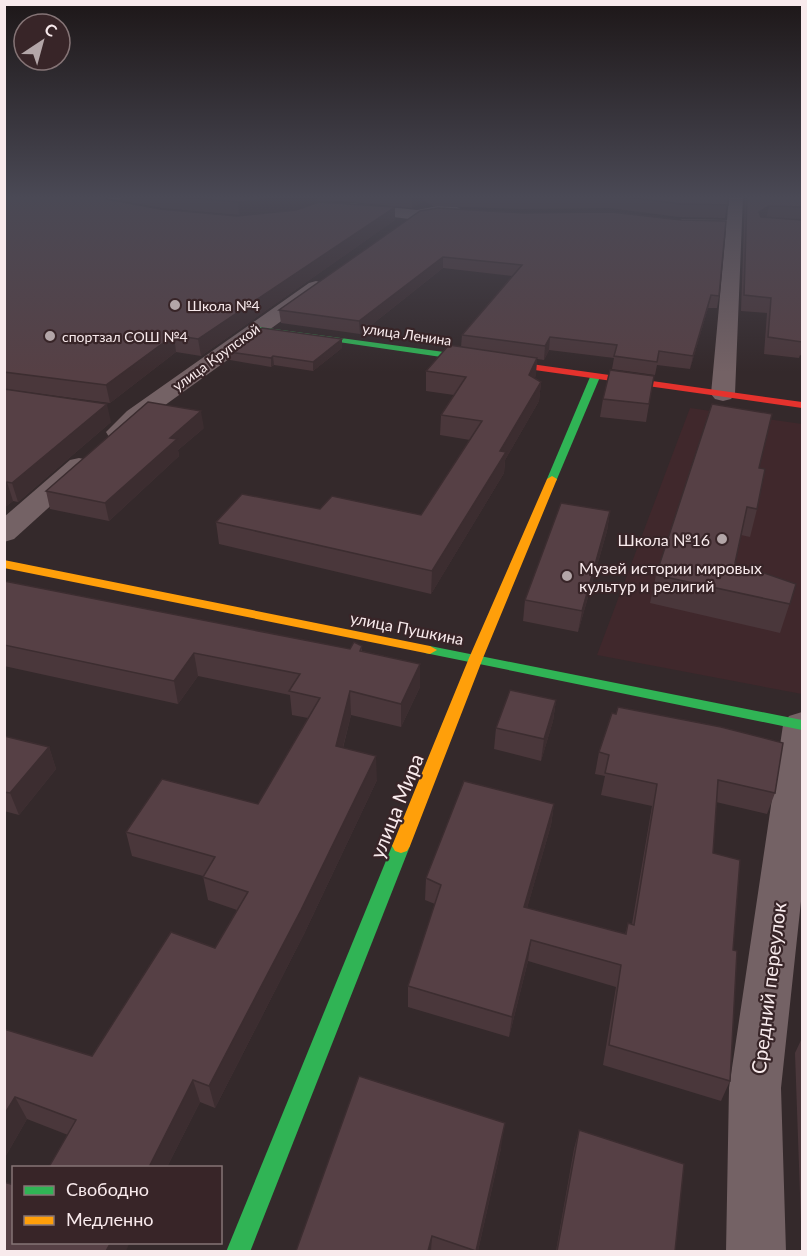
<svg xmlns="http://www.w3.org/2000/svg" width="807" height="1256" viewBox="0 0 807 1256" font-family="Lato,sans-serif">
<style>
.built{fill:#40282c}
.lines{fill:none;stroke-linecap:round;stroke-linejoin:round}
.street{fill:#746265;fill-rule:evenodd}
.fast{fill:#30b455;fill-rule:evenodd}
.slow{fill:#ff9f0a;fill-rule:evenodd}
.jam{fill:#e5322d;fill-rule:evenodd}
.wall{fill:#4a373b}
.shaded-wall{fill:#3c2d30}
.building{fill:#564045;stroke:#3c2d30;stroke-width:1.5}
.poi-dot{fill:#b3a6a8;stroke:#382528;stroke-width:2}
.labels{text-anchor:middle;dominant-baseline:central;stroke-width:4.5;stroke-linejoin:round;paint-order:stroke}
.far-poi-label{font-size:14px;fill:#f8eaec;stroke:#382528;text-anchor:start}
.far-street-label{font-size:14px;fill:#f8eaec;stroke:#382528}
.poi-label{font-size:16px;fill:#f8eaec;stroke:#382528;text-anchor:end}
.street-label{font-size:16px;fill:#f8eaec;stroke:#382528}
.near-street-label{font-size:20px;fill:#f8eaec;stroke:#382528}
</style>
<rect width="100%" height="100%" fill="#34292b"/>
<!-- built -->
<path class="built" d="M 690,408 L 802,424 L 802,694 L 597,655 Z"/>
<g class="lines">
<!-- street -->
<g class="street">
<path d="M 108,196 L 122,196 L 119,203 L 153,210 L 156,213 L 148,218 L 105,209 L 103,206 Z"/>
<path d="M 729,196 L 743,196 L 735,394 L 731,399 L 723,401 L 715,399 L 711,394 L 726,230 L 682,229 L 674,224 L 682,219 L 727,220 Z"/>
<path d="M 351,203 L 417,210 L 438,206 L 457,207 L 465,212 L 457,217 L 438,216 L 417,220 L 346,211 L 343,208 Z"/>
<path d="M 316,281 L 323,283 L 325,287 L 323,291 L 143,421 C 132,432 126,441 109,437 L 106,432 L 127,411 L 309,283 Z"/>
<path d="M 79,458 L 88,460 L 92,466 L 88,472 L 14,539 L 4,542 L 4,517 L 70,460 Z"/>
<path d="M 802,712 L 802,892 L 781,1088 L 786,1252 L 726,1252 L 729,1088 L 783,725 L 789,716 Z"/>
</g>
<!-- fast -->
<g class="fast">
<path d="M 253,326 L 503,360 L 507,363 L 503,366 L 256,330 L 252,328 Z"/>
<path d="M 595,374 L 600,377 L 557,479 L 556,481 L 548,481 L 547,479 L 590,377 Z"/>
<path d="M 430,646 L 802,720 L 802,730 L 425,653 L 423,650 L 425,647 Z"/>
<path d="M 401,839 L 407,841 L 410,846 L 250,1252 L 226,1252 L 392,846 L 395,841 Z"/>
</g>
<!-- slow -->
<g class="slow">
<path d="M 552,476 L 557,479 L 483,658 L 410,846 L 407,851 L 401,853 L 395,851 L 392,846 L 469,658 L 547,479 Z"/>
<path d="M 4,560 L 430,646 L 437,650 L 430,654 L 4,568 Z"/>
</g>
<!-- jam -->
<path class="jam" d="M 503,360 L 802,402 L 802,408 L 500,365 L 499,363 Z"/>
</g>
<!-- wall -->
<g class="wall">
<path d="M 4,196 L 105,198 L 160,209 L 237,216 L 395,220 L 201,356 L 176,352 L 110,403 L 4,389 Z"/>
<path d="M 121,196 L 728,196 L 725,218 L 679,217 L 610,208 L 522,209 L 433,206 L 424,201 L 412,208 L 341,201 L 317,202 L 295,210 L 239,215 L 162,208 L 122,201 Z"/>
<path d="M 745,196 L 802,196 L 802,220 L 790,219 L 802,220 L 802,356 L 800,355 L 799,358 L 764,354 L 767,313 L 741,311 Z"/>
<path d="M 420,211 L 719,296 L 717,308 L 708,308 L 690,369 L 657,365 L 655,375 L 612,369 L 614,358 L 549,350 L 544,360 L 537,359 L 535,378 L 541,382 L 539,401 L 505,460 L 504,473 L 431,594 L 219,544 L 216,522 L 320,509 L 421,515 L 470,440 L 440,435 L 441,415 L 454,395 L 426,391 L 426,371 L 461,347 L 462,335 L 512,276 L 443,268 L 360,334 L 281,323 L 279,310 Z"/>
<path d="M 342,348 L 313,371 L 274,365 L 271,367 L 230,360 L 229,352 Z"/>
<path d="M 654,376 L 646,422 L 600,417 L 603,399 Z"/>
<path d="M 4,389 L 111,422 L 18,502 L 13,501 L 4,508 Z"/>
<path d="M 204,428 L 178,450 L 179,456 L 109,521 L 50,509 L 46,491 Z"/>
<path d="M 759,468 L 757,509 L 750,537 L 741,535 L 735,563 L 796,584 L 780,633 L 650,603 L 656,575 Z"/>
<path d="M 610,511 L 607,531 L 578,632 L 523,621 L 525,600 Z"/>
<path d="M 4,581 L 350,649 L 362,646 L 362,651 L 420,664 L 420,687 L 401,727 L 351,715 L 343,748 L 377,780 L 304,934 L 215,1108 L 200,1102 L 167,1167 L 49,1167 L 68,1135 L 27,1119 L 4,1159 L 4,1029 L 92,1056 L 215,948 L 237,910 L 208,900 L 203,876 L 132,856 L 126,832 L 258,804 L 308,718 L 292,715 L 290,695 L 198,676 L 178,704 L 4,666 Z"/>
<path d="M 556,700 L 553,721 L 541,761 L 494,749 L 496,728 Z"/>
<path d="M 4,736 L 49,747 L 56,769 L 19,815 L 4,811 Z"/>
<path d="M 599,752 L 775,793 L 767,814 L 716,802 L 713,853 L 733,950 L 730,1081 L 721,1101 L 603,1065 L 616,987 L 528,961 L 509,1037 L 408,1007 L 408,986 L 435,904 L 425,900 L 426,878 L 554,804 L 551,825 L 527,908 L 625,934 L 628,923 L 632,924 L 652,806 L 601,795 L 605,776 L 595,774 Z"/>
<path d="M 802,1038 L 802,1251 L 795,1053 Z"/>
<path d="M 579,1130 L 675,1251 L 556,1251 L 574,1149 Z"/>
<path d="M 501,1148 L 478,1251 L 296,1251 Z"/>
</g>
<!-- shaded-wall -->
<g class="shaded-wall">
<path d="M 297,196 L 317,196 L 317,202 L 295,210 L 239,215 L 238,202 Z"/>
<path d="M 412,196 L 424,196 L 424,201 L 412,208 Z"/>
<path d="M 769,206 L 766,219 L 756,226 L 759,212 Z"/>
<path d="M 395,207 L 395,220 L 201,356 L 198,339 Z"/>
<path d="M 443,257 L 443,268 L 360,334 L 359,321 Z"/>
<path d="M 711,295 L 708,308 L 690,369 L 693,356 Z"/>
<path d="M 174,335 L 176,352 L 110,403 L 106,385 Z"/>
<path d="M 550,337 L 549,350 L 544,360 L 545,346 Z"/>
<path d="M 342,339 L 342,348 L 313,371 L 313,362 Z"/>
<path d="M 273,356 L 274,365 L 271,367 L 271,358 Z"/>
<path d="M 537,358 L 536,376 L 527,394 L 529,375 Z"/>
<path d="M 541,382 L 539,401 L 505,460 L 504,473 L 431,594 L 432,571 L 500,451 Z"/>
<path d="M 107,404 L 111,422 L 18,502 L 12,483 Z"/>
<path d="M 201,411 L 204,428 L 178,450 L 179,456 L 109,521 L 105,503 L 170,438 Z"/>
<path d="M 7,482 L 13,501 L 4,508 L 4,484 Z"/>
<path d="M 610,511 L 607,531 L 578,632 L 582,611 Z"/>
<path d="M 194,653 L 198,676 L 178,704 L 174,681 Z"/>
<path d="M 420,664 L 420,687 L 401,727 L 401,704 Z"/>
<path d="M 350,691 L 351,715 L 337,770 L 336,746 Z"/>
<path d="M 556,700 L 553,721 L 541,761 L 544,739 Z"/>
<path d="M 49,747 L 56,769 L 19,815 L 10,793 Z"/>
<path d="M 376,756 L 377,780 L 304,934 L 215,1108 L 209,1086 Z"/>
<path d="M 554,804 L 551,825 L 521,929 L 524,907 Z"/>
<path d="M 531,940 L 528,961 L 509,1037 L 512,1017 Z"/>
<path d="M 193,1080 L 200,1102 L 167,1167 L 149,1167 Z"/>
<path d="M 15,1097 L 27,1119 L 4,1159 L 4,1115 Z"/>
<path d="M 505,1123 L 501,1148 L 478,1251 L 476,1251 Z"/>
<path d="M 432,1236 L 431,1251 L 428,1251 Z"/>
<path d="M 111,1242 L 130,1242 L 126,1251 L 106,1251 Z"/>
</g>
<!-- building -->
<g class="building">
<path d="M 4,196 L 102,196 L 107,199 L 160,209 L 237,216 L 296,210 L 319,202 L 395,207 L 198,339 L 174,335 L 106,385 L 4,372 Z"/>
<path d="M 171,196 L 297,196 L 238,202 Z"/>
<path d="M 619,196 L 728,196 L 728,205 L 681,204 Z"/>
<path d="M 747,196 L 802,196 L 802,207 L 769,206 L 759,212 L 761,217 L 802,220 L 802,342 L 768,337 L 771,298 L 744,295 Z"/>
<path d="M 438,208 L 523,213 L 611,212 L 681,220 L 726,221 L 719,296 L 711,295 L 693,356 L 659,351 L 657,362 L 614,356 L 617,345 L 550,337 L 545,346 L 462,335 L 522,265 L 443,257 L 359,321 L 279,310 L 420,211 Z"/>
<path d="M 262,328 L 342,339 L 313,362 L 273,356 L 271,358 L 229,352 Z"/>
<path d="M 449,345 L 537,358 L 529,375 L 541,382 L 500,451 L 506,452 L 432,571 L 216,522 L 242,494 L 320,509 L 332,496 L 421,515 L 482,421 L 441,415 L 466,377 L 426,371 Z"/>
<path d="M 610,370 L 654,376 L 649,404 L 603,399 Z"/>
<path d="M 4,389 L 107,404 L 12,483 L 7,482 L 4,484 Z"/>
<path d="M 148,402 L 201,411 L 170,438 L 177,439 L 105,503 L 46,491 Z"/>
<path d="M 712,404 L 772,414 L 759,468 L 765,469 L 757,509 L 747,507 L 735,563 L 796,584 L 790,604 L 656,575 Z"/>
<path d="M 561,503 L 610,511 L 582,611 L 525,600 Z"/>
<path d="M 4,581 L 350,649 L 354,642 L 362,646 L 360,651 L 420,664 L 401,704 L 350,691 L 336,746 L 376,756 L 301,910 L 209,1086 L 193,1080 L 149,1167 L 49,1167 L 76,1120 L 15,1097 L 4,1115 L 4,1029 L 92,1056 L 171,932 L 215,948 L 248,892 L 203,877 L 215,857 L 126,832 L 162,779 L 258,804 L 320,698 L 289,691 L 300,674 L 194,653 L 174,681 L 4,645 Z"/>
<path d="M 510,690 L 556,700 L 544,739 L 496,728 Z"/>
<path d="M 618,707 L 721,727 L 783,743 L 775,793 L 718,780 L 713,853 L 740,860 L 733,950 L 737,951 L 730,1081 L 609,1045 L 621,965 L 531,940 L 512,1017 L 408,986 L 441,885 L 426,878 L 464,781 L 554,804 L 524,907 L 626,934 L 628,923 L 634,925 L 657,784 L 605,773 L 609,755 L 599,752 L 612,713 L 616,714 Z"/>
<path d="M 4,736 L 49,747 L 10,793 L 4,792 Z"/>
<path d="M 359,1076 L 505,1123 L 476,1251 L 432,1236 L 428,1251 L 296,1251 Z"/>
<path d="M 579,1130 L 684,1164 L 675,1251 L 557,1251 Z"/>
<path d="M 4,1182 L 14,1185 L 14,1242 L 111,1242 L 106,1251 L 4,1251 Z"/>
</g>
<!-- sky -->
<linearGradient id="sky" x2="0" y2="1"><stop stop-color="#1d1718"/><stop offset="0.53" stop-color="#4a4955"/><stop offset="1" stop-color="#4a4955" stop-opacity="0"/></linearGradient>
<rect width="807" height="372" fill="url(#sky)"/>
<!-- markers -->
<g class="poi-dot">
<circle cx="175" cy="305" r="6"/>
<circle cx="50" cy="336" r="6"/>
<circle cx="722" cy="539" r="6"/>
<circle cx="567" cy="576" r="6"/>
</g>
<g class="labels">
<!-- far-poi labels -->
<g class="far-poi-label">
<text x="187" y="305">Школа №4</text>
<text x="62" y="336">спортзал СОШ №4</text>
</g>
<!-- far-street labels -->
<g class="far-street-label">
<text transform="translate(407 334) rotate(8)">улица Ленина</text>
<text transform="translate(216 357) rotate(-36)">улица Крупской</text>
</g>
<!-- poi labels -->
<g class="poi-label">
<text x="710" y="539">Школа №16</text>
<text x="579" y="567" text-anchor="start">Музей истории мировых<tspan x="579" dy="18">культур и религий</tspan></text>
</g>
<!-- street labels -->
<g class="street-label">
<text transform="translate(407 628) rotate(11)">улица Пушкина</text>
</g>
<!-- near-street labels -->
<g class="near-street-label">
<text transform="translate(396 806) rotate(-68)">улица Мира</text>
<text transform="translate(768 988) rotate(-83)">Средний переулок</text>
</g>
</g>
<!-- border -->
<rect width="807" height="1256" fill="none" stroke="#f8eaec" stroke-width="12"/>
<!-- legend -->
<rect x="12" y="1166" width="210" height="78" fill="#382528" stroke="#857476" stroke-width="1.5"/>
<rect x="24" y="1186" width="30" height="9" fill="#30b455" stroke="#857476" stroke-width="1.5"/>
<text x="66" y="1196" font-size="18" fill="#f8eaec">Свободно</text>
<rect x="24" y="1216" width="30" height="9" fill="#ff9f0a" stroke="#857476" stroke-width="1.5"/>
<text x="66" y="1226" font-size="18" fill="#f8eaec">Медленно</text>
<!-- north arrow -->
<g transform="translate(42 42) rotate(36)"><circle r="28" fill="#382528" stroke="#857476" stroke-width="1.5"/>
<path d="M0-4.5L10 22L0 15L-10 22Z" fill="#b3a6a8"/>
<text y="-9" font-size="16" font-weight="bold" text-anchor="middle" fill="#f8eaec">С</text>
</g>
</svg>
